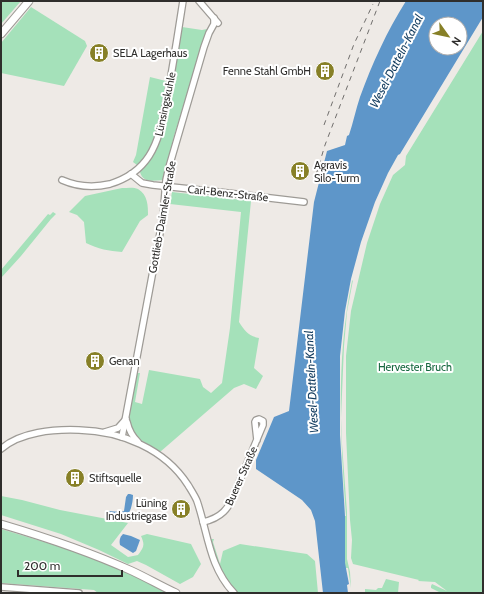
<svg xmlns="http://www.w3.org/2000/svg" width="484" height="594" viewBox="0 0 484 594" font-family="Cabin,sans-serif">
<style>
.green{fill:#a5e1ba}
.water{fill:#5e96c9;fill-rule:evenodd}
.lines{fill:none;stroke-linecap:round;stroke-linejoin:round}
.minor-casing{stroke:#9e9b96;stroke-width:8}
.major-casing{stroke:#9e9b96;stroke-width:9}
.minor{stroke:#fff;stroke-width:5.5}
.major{stroke:#fff;stroke-width:7}
.rail{stroke:#706e6c;stroke-width:1;stroke-dasharray:5 5;stroke-linecap:butt}
.labels{text-anchor:middle;dominant-baseline:central;stroke-width:4;stroke-linejoin:round;paint-order:stroke}
.poi-label{font-size:11px;fill:#2f2e2c;stroke:#fff;text-anchor:start}
.street-label{font-size:11px;fill:#2f2e2c;stroke:#fff}
.park-label{font-size:11px;fill:#16683f;stroke:#fff}
.water-label{font-size:12px;font-style:italic;fill:#113b5e;stroke:#fff}
</style>
<rect width="100%" height="100%" fill="#eeeae6"/>
<!-- green -->
<g class="green">
<path d="M 1,1 L 21,1 L 1,24 Z"/>
<path d="M 31,7 L 85,41 L 87,46 L 64,86 L 1,73 L 1,43 Z"/>
<path d="M 182,27 L 202,30 L 207,29 L 174,136 L 163,180 C 153,181 143,183 140,172 L 153,155 L 161,138 L 166,118 Z"/>
<path d="M 483,31 L 483,593 L 441,593 L 431,588 L 431,586 L 432,584 L 447,591 L 435,582 L 418,581 L 419,580 L 353,564 L 351,558 L 352,540 L 350,520 L 346,433 L 346,356 L 351,311 L 367,243 L 380,204 L 393,175 L 405,165 L 406,156 Z"/>
<path d="M 150,77 L 166,81 C 162,103 159,138 146,156 C 144,160 140,162 137,165 L 133,162 L 136,155 Z"/>
<path d="M 122,188 C 127,188 134,187 138,189 C 148,195 148,206 148,215 L 140,221 L 122,252 C 109,251 98,249 86,243 L 84,222 L 77,215 L 69,212 L 85,196 Z"/>
<path d="M 172,192 L 251,201 L 239,322 C 245,331 248,336 259,338 L 254,368 L 263,376 L 256,389 L 244,384 L 234,388 L 160,452 L 136,437 L 129,425 L 129,417 L 137,373 L 140,373 L 135,402 L 142,404 L 149,370 L 200,379 L 203,387 L 211,393 L 222,383 L 230,328 L 241,212 L 170,204 Z"/>
<path d="M 53,212 L 56,214 L 51,219 L 21,256 L 1,278 L 1,270 L 48,214 L 50,215 Z"/>
<path d="M 353,280 L 347,312 L 344,346 L 341,418 L 342,444 L 347,512 L 347,559 L 350,572 L 351,588 L 348,568 L 345,568 L 345,516 L 346,516 C 340,437 336,358 352,281 Z"/>
<path d="M 1,496 L 22,500 L 60,510 L 128,523 L 111,545 L 128,557 L 138,555 C 144,547 145,545 141,536 L 147,534 L 191,544 L 201,564 L 193,577 L 180,584 L 146,565 L 137,561 L 128,564 L 99,550 L 61,534 L 1,515 Z"/>
<path d="M 1,529 L 71,550 L 119,568 L 168,593 L 98,593 L 94,590 L 1,583 Z"/>
<path d="M 211,539 L 214,539 L 213,542 L 220,564 L 223,551 L 240,544 L 307,554 L 315,561 L 318,593 L 237,593 C 223,578 213,560 211,539 Z"/>
<path d="M 386,579 L 399,582 L 398,593 L 365,593 L 365,589 L 376,590 L 378,588 L 382,588 Z"/>
</g>
<!-- water -->
<g class="water">
<path d="M 406,1 L 483,1 L 483,17 L 400,154 L 398,155 L 388,173 L 375,202 L 361,242 L 351,279 L 345,311 L 340,356 L 340,435 L 345,516 L 345,563 L 349,584 L 347,585 L 348,593 L 323,593 L 315,521 L 311,510 L 302,500 L 256,469 L 256,460 L 274,417 L 289,411 L 314,202 L 327,151 L 345,145 L 347,136 L 349,135 C 353,123 356,109 360,97 C 372,64 387,31 406,1 ZM 436,24 L 460,24 L 460,48 L 436,48 Z"/>
<path d="M 128,494 L 130,494 L 133,495 C 133,500 132,504 131,508 C 127,521 118,517 107,514 L 106,512 L 108,511 L 121,512 L 124,511 L 126,497 Z"/>
<path d="M 123,534 L 131,536 L 140,540 L 136,551 L 133,553 L 120,545 C 119,540 120,537 123,534 Z"/>
</g>
<g class="lines">
<!-- minor casing -->
<g class="minor-casing">
<g id="minor">
<path d="M 199,1 L 218,23"/>
<path d="M 131,174 L 142,183 L 153,185 L 219,192 L 304,202"/>
<path d="M 62,180 C 78,187 93,188 110,184 C 126,179 140,170 149,156 C 160,139 163,117 167,98 C 173,66 178,33 183,1"/>
<path d="M 127,422 C 129,431 132,436 138,442"/>
<path d="M 105,432 L 118,428 L 126,419"/>
<path d="M 122,437 L 163,217 L 166,180 L 169,167 L 204,47 L 209,33 L 214,24 L 214,18"/>
<path d="M 1,449 C 20,432 54,429 79,430 C 121,431 165,449 188,485 C 191,490 195,496 197,501 C 208,533 209,567 234,593"/>
<path d="M 203,522 C 221,518 229,509 235,492 L 263,425 L 263,421 L 259,419 L 256,420 L 255,422 L 257,440"/>
<path d="M 1,587 L 79,593"/>
</g>
</g>
<!-- major casing -->
<g class="major-casing">
<g id="major">
<path d="M 1,34 L 29,1"/>
<path d="M 1,524 C 45,537 90,552 132,571 C 147,578 161,586 176,593"/>
</g>
</g>
<!-- minor -->
<use href="#minor" class="minor"/>
<!-- major -->
<use href="#major" class="major"/>
<!-- rail -->
<g class="rail">
<path d="M 324,125 L 354,44 L 365,21 L 373,4"/>
<path d="M 316,175 L 325,145 L 380,1"/>
</g>
</g>
<!-- icons -->
<defs>
<g id="building-disc" transform="scale(1)"><circle r="9.5" fill="#878027" stroke="#fff"/><path d="M-4-6H4V6H1V3H-1V6H-4ZM-2.5-4.3h1.7v1.8h-1.7ZM.8-4.3h1.7v1.8H.8ZM-2.5-1h1.7V.8h-1.7ZM.8-1h1.7V.8H.8Z" fill="#fff"/></g>
</defs>
<g fill-rule="evenodd">
<use href="#building-disc" x="99" y="53"/>
<use href="#building-disc" x="325" y="71"/>
<use href="#building-disc" x="300" y="171"/>
<use href="#building-disc" x="95" y="361"/>
<use href="#building-disc" x="75" y="478"/>
<use href="#building-disc" x="181" y="509"/>
</g>
<g class="labels">
<!-- poi labels -->
<g class="poi-label">
<text x="113" y="53">SELA Lagerhaus</text>
<text x="311" y="71" text-anchor="end">Fenne Stahl GmbH</text>
<text x="314" y="165">Agravis<tspan x="314" dy="13">Silo-Turm</tspan></text>
<text x="109" y="361">Genan</text>
<text x="89" y="478">Stiftsquelle</text>
<text x="167" y="503" text-anchor="end">Lüning<tspan x="167" dy="13">Industriegase</tspan></text>
</g>
<!-- street labels -->
<g class="street-label">
<text transform="translate(165 104) rotate(-78)">Lünsingskuhle</text>
<text transform="translate(228 193) rotate(6)">Carl-Benz-Straße</text>
<text transform="translate(162 217) rotate(-80)">Gottlieb-Daimler-Straße</text>
<text transform="translate(241 476) rotate(-66)">Buerer Straße</text>
</g>
<!-- park labels -->
<g class="park-label">
<text x="415" y="367">Hervester Bruch</text>
</g>
<!-- water labels -->
<g class="water-label">
<text transform="translate(396 61) rotate(-63)">Wesel-Datteln-Kanal</text>
<text transform="translate(311 382) rotate(-93)">Wesel-Datteln-Kanal</text>
</g>
</g>
<!-- border -->
<rect width="484" height="594" fill="none" stroke="#2f2e2c" stroke-width="4"/>
<!-- north arrow -->
<g transform="translate(448 36) rotate(123)"><circle r="19" fill="#ffffff" stroke="#acabab"/>
<path d="M0-3L7 15L0 10L-7 15Z" fill="#878027"/>
<text y="-6" font-size="11" font-weight="bold" text-anchor="middle" fill="#2f2e2c">N</text>
</g>
<!-- scale -->
<path d="M18 570v6h104v-6" fill="none" stroke="#2f2e2c" stroke-width="2"/>
<text x="24" y="570" font-size="12" fill="#2f2e2c" stroke="#ffffff" stroke-width="3" paint-order="stroke">200 m</text>
</svg>
